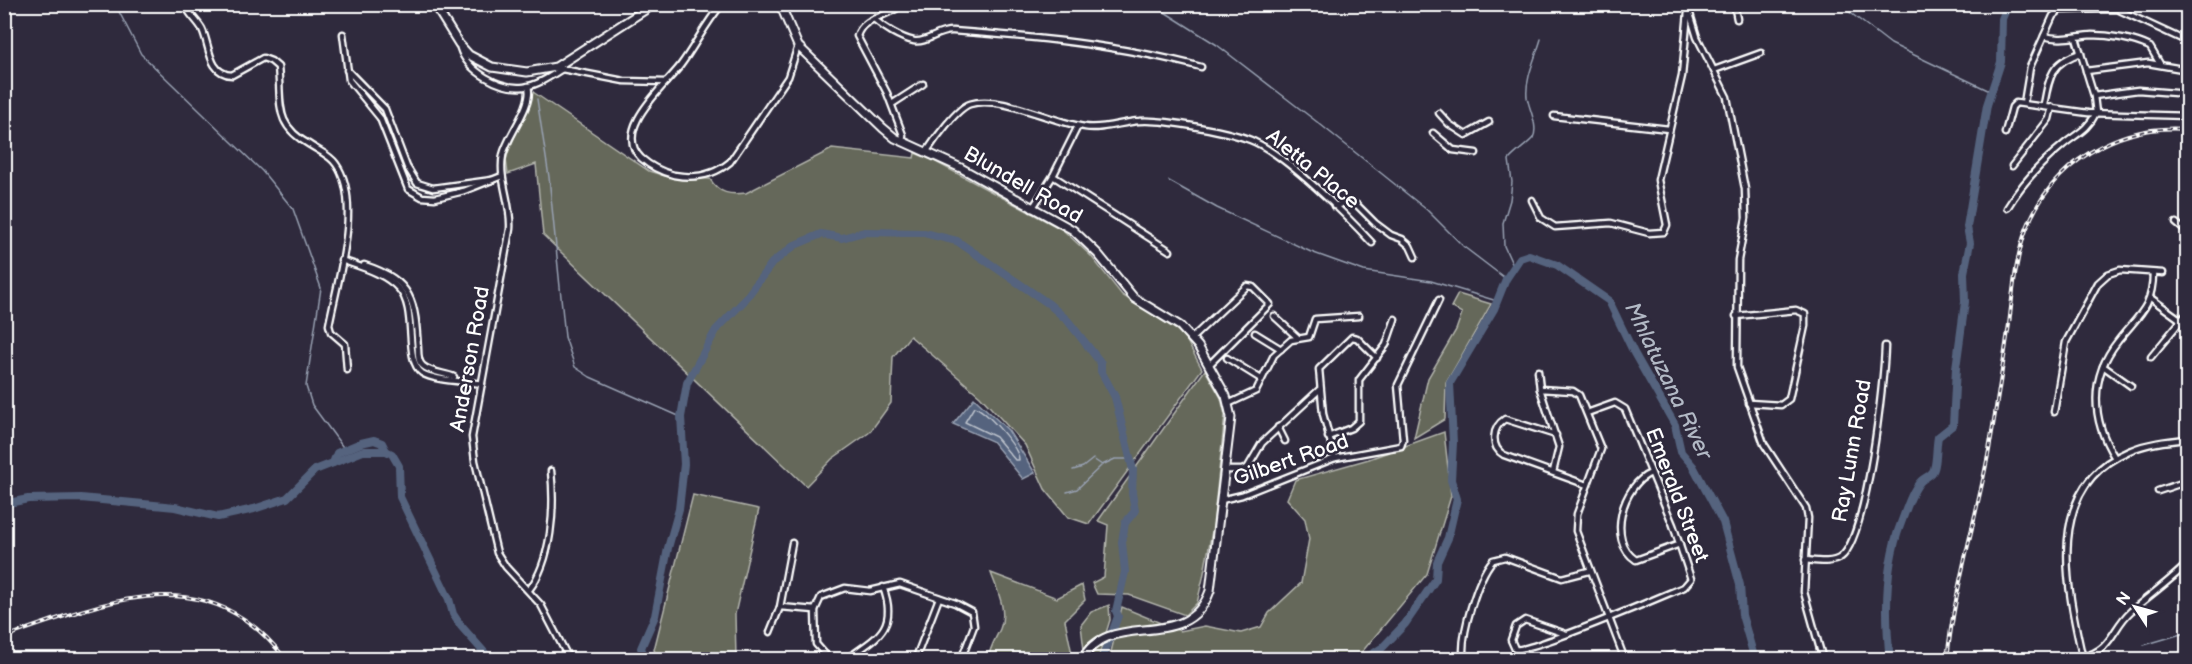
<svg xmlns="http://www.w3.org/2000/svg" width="2192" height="664" viewBox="0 0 2192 664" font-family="'Balsamiq Sans',sans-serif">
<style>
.green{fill:#65685a;stroke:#b2b4ac;stroke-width:1.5}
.water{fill:#54637e;stroke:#98a1b2;stroke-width:1.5}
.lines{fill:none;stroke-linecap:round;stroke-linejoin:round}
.shore{stroke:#bbc1cb;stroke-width:1.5}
.stream{stroke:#98a1b2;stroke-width:1.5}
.river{stroke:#54637e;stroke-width:8}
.street-casing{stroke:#fff;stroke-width:9}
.secondary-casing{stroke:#fff;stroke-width:11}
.street{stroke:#2f2a3d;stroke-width:4.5}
.secondary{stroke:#2f2a3d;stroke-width:7}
.rail-casing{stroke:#fff;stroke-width:4}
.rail{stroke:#2f2a3d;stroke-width:1.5;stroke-dasharray:4.5;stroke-linecap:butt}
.labels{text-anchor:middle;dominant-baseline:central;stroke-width:5;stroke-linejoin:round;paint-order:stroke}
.street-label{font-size:21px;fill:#fff;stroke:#2f2a3d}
.water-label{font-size:22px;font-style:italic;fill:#b2b9c5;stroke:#2f2a3d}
</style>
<rect width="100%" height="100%" fill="#2f2a3d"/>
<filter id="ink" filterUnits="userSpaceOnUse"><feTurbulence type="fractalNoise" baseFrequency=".0167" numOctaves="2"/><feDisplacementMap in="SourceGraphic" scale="12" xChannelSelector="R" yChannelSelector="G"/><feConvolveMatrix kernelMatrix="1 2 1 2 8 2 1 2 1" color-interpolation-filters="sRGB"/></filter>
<g filter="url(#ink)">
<!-- green -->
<g class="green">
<path d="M 533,92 L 649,171 L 672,178 L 710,179 C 719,194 730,195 746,193 L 832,149 L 914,158 L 915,153 L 932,160 L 1063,230 L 1091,256 L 1122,295 L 1183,334 L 1202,369 L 1089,524 L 1068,517 L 1045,489 L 1025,445 L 980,396 L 910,336 L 893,357 L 891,403 L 870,432 L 832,459 L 806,486 L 543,235 L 536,164 L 508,174 L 506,160 L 509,150 Z"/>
<path d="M 1458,294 L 1491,304 L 1446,383 L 1445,419 L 1414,438 L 1428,378 L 1456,330 L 1462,313 L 1451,307 Z"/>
<path d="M 1205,370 L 1221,398 L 1225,415 L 1213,526 L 1203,578 L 1197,603 L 1185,615 L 1129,595 L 1097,594 L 1092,583 L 1104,577 L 1108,525 L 1098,521 Z"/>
<path d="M 1444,432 L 1451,496 L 1427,574 L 1356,659 L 1109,660 L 1122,607 L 1180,631 L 1205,626 L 1241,633 L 1261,627 L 1269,613 L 1301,583 L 1309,539 L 1305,519 L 1287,499 L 1295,480 L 1369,459 Z"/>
<path d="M 693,495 L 759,509 L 735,614 L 736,659 L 659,659 L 654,650 Z"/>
<path d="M 991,573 L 1057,598 L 1082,585 L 1085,600 L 1065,620 L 1073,659 L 988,659 C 990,647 995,640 1000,629 C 1008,611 997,590 991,573 Z"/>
<path d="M 1109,605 L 1110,620 L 1098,659 L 1085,659 L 1081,625 L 1091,612 Z"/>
</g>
<!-- water -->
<path class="water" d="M 974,398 L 1008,430 L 1035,473 L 1023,479 L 992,441 L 953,424 Z"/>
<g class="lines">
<!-- shore -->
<path class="shore" d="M 974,407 C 985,409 1020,449 1019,460 L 1015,460 L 996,437 L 965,422 Z"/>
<!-- stream -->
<g class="stream">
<path d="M 115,4 L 141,54 L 262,171 L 293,209 L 321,288 L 306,386 L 312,405 L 345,450"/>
<path d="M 1152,4 L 1217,45 L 1321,125 L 1427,210 L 1464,247 L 1506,279"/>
<path d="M 1839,4 L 1891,44 L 1992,92"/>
<path d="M 537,99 L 549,177 L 565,337 L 575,367 L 590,377 L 681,417"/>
<path d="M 1169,181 L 1217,208 L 1311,252 L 1364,271 L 1431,281 L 1497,301"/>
<path d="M 1514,268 L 1504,246 L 1503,223 L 1510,200 L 1512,182 L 1509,160 C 1514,154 1530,142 1533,138 C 1539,127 1529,109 1527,97 C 1525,78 1536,57 1541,39"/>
<path d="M 1073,470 L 1083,467 L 1093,459 L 1102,465 L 1115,459 L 1130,459"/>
<path d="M 1067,492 L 1077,489 L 1101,466"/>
<path d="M 2144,645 L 2188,632"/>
</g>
<!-- river -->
<g class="river">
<path d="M 333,463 L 363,451 L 386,451"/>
<path d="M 4,504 L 28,499 L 81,498 L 175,507 L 218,517 L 254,509 L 287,498 L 315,470 L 333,463 L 337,453 L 361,443 L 374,440 L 382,443 L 386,451 L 392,454 L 399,466 L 400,497 L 449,599 L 453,614 L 461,626 L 491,660"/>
<path d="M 646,660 L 641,648 L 655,616 L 668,548 L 679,509 L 684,464 L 681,417 L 687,383 L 716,330 L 743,302 L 772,263 L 795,245 L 821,234 L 842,238 L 864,232 L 924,233 L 957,241 L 1049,304 L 1068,321 L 1101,363 L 1101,371 L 1115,397 L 1133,470 L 1132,493 L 1135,511 L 1125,523 L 1122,542 L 1125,572 L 1116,611 L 1118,616 L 1102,660"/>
<path d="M 1363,660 L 1382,648 L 1405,624 L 1436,579 L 1437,562 L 1448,538 L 1457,499 L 1451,480 L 1453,443 L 1450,383 L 1494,309 L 1506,279 L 1520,258 L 1529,255 L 1557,265 L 1609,301 L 1634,353 L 1675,425 L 1681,452 L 1693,466 L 1723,522 L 1740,585 L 1742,615 L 1755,660"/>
<path d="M 1890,660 C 1885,616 1885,564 1901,523 C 1906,510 1912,490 1921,481 C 1926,476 1932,476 1934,469 C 1937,460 1936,446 1938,437 L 1953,425 L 1956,368 L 1965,302 L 1964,273 L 1970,243 L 1967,227 L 1987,105 L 2001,62 L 2002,19 L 2008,4"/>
</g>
<!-- street casing -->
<g class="street-casing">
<g id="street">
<path d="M 185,4 C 188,14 197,20 202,29 C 210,45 208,74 232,75 L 263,58 L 271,61 L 278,67 C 282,105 273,124 310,145 C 319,151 330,155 336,164 C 363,202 337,282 329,325 L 331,332 L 345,344 L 347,370"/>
<path d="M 722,4 C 705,24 695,46 680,66 C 664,87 612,130 641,158 C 651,167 662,172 674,175 C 695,179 713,176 730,162 L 788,77 L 798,46"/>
<path d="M 1687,4 L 1697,37 L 1727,97 L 1745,189 L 1746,218 L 1738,260 L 1737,367 L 1764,444 L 1806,508 L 1808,518 L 1804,592 L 1823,660"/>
<path d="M 1734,4 L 1737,19"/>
<path d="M 4,15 L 8,4"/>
<path d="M 874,19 C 884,28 900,38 914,41 C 928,43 938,30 953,31 C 1036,37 1120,45 1201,67"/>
<path d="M 343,34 L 349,80 L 380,118 L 408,189 L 422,197 L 435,198 L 464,191 L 502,176"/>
<path d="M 2044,36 C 2060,41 2076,36 2092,35 C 2110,35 2133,39 2150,47 L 2160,64"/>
<path d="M 460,48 C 467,71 500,90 524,87 C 538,85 551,76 562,69"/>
<path d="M 562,69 L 624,81 L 666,82"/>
<path d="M 347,70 L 385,109 L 407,167 L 417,183 L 433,188 L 492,180"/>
<path d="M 1714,70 L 1761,53"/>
<path d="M 2086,71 L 2148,63 L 2188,70"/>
<path d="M 528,86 C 534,105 507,136 503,155 C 498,180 512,203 510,229 L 472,437 L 475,461 L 497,553 L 506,567 L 541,605 L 567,655"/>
<path d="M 2094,96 L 2138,90 L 2188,94"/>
<path d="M 2024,103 L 2030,67 L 2053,16 L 2060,10 L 2117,9 L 2188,42"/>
<path d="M 892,104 L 923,84"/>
<path d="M 2044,105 C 2049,77 2051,62 2081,53"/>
<path d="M 1439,113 L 1449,124 L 1466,135 L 1489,122"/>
<path d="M 1554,116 L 1669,129"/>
<path d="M 1433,133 L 1453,150 L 1476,153"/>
<path d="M 2005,133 L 2012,107 L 2016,103 L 2088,113 L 2188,116"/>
<path d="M 902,141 L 903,135 L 887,93 L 857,36 C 863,16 889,17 903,4"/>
<path d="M 927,151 C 935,139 957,108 970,104 C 1000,94 1053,123 1085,127 C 1102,130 1122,122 1139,121 C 1162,119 1235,132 1255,142 C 1289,158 1346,215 1372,243"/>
<path d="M 2012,166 L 2049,119 L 2052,107"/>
<path d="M 1053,176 L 1170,251"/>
<path d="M 1532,200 L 1541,218 L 1555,227 L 1611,223 L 1649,233 L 1664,232 L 1667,225 L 1658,180 L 1682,76 L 1688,12"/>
<path d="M 1334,206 L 1348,202 L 1357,205 L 1375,223 L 1391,235 L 1402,239 L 1410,246 L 1415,257"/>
<path d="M 2007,208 C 2021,185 2042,162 2063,145 C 2076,134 2088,130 2096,113 L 2094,96 L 2076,38"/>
<path d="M 1032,209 L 1053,176 L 1078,126"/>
<path d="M 2176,223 L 2188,233"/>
<path d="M 341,260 C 361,267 385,273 399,289 C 418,310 403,359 422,373 C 434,381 467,381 482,384"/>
<path d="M 364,265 C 414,281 415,302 418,349 C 418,355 418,362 423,366 C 431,373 445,373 454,377"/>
<path d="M 2152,299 L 2181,320"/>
<path d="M 1274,316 L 1298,338"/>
<path d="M 1736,316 L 1796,310 L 1805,314 L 1805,326 L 1789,399 L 1781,405 L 1749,403"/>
<path d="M 1255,333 L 1281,349"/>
<path d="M 1192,338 L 1247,286 L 1253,287 L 1270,304 L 1209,365"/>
<path d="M 2151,357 L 2188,312"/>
<path d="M 1227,358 L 1261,379"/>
<path d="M 2103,366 L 2131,386"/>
<path d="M 1538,371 L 1540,389 L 1559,447 L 1553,472"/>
<path d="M 1540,389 L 1573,391 L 1579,395 L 1601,449 L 1577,514 L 1576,531 L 1625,660"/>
<path d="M 1228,404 L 1256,391 L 1274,355 L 1291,340 L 1309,337 L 1315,319 L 1359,316"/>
<path d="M 2054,412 L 2066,342 L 2098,283 L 2108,274 L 2120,270 L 2163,273"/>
<path d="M 1278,427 L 1285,441"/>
<path d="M 1556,435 L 1505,419 C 1492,427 1490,447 1504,455 L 1587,485"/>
<path d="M 1328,437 L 1351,428 L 1359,421 L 1359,380 L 1386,345 L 1395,319"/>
<path d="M 1335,458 L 1323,414 L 1319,369 L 1352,337 L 1357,338 L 1377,358"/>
<path d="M 2115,458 C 2091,420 2089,377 2118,341 C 2138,315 2153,308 2153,273"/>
<path d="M 1225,470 L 1242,470 L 1248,467 L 1262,443 L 1319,390"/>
<path d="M 1651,473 C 1623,484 1606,541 1636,560 L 1680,544"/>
<path d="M 2158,491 L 2188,481"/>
<path d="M 1221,500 L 1242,495 L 1335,458 L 1401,446 L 1403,440 L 1398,385 L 1439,300"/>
<path d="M 1805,560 C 1816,561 1832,564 1841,557 C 1867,538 1884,382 1885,346"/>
<path d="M 529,590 C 552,560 555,508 551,471"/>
<path d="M 780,607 L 815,610"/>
<path d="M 770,632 L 780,607 L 792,543"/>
<path d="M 1566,634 L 1525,620 L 1516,626 L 1511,640 L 1515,649 C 1526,654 1663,596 1684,587 L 1691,579 L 1673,525 L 1625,409 L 1615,403 L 1587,413"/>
<path d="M 2082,657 C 2113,650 2111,629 2131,611 C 2150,595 2170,581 2188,563"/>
<path d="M 830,660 L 816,644 L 815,610 L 821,597 L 845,588 L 870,591 L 900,584 L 955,603 L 972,612 L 974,626 L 961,660"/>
<path d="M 845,660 C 876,638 899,629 883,587"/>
<path d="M 915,660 L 939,598"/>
<path d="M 1464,660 C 1459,637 1478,577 1493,560 L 1505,557 L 1562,578 L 1589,571"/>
<path d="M 1652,660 L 1676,655 L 1692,660"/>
<path d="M 2083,660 C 2067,588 2043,487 2129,451 C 2147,443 2168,441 2188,439"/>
</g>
</g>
<!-- secondary casing -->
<g class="secondary-casing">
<g id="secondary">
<path d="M 434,4 L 459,44 L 469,55 L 492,67 L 527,72 L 556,67 L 654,4"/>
<path d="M 780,4 L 798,46 L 883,128 L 895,138 L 961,168 L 1073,230 L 1098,254 L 1134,298 L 1180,326 L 1198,346 L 1226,396 L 1231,417 L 1210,591 C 1187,655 1109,607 1082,660"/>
</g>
</g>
<!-- street -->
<use href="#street" class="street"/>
<!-- secondary -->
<use href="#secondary" class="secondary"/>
<!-- rail casing -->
<g class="rail-casing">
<g id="rail">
<path d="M 4,638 C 24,629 45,623 65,616 C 151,587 226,580 286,660"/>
<path d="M 1947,660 C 1954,589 1976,520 1989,450 C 1996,408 2003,366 2009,324 C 2013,293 2015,260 2026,230 C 2051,164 2117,123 2188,129"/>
</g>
</g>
<!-- rail -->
<use href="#rail" class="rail"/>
</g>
</g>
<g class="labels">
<!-- street labels -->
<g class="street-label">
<text transform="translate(1313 169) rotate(39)">Aletta Place</text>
<text transform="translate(1023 185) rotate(30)">Blundell Road</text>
<text transform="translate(470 359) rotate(-80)">Anderson Road</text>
<text transform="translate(1852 451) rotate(-80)">Ray Lunn Road</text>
<text transform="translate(1291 460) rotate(-19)">Gilbert Road</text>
<text transform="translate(1677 495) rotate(69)">Emerald Street</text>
</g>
<!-- water labels -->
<g class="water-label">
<text transform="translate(1668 381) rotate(64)">Mhlatuzana River</text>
</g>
</g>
<!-- margin -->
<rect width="2192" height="664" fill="none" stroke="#2f2a3d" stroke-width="24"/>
<rect x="12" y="12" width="2168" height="640" fill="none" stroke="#fff" stroke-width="2" filter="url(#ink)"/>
<!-- north arrow -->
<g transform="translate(2135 607) rotate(306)" stroke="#2f2a3d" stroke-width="4.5" paint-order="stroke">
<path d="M0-4.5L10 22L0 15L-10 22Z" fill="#ffffff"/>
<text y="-9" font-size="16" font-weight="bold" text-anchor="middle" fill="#ffffff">N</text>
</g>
</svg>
